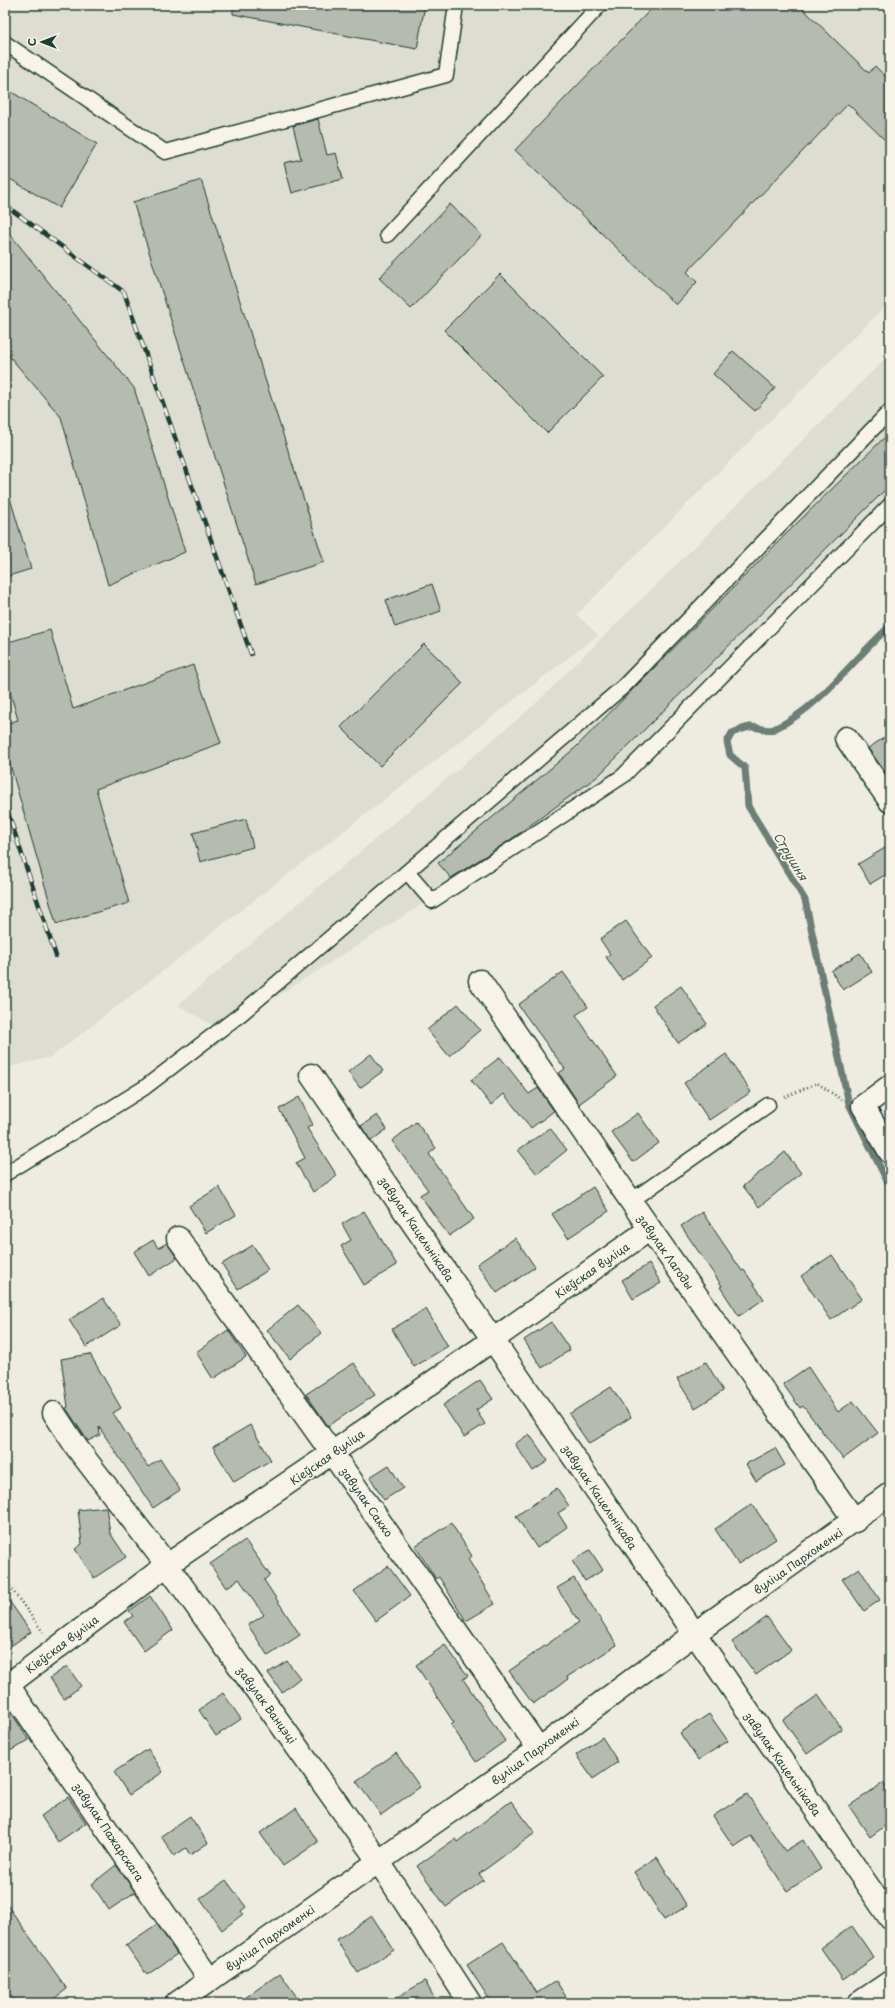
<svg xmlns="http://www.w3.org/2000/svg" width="895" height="2008" viewBox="0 0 895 2008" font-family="'Playpen Sans',sans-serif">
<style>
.built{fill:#ddddd2}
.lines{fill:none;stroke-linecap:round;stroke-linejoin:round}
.stream{stroke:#6c7e74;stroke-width:7}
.building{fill:#b5bbb0;stroke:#1f3d34}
.service-casing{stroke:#1f3d34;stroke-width:17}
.minor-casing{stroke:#1f3d34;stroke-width:25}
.path{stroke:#1f3d34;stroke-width:2.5;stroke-dasharray:1 3;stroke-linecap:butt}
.service{stroke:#f7f3e8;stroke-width:14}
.minor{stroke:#f7f3e8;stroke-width:22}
.rail-casing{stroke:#1f3d34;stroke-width:4.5}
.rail{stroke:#f7f3e8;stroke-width:3;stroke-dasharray:9;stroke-linecap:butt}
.labels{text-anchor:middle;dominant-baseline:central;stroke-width:3.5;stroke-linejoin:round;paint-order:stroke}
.street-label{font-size:11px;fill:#1f3d34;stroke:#f7f3e8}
.water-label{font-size:12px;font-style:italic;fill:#3f584f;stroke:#f7f3e8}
</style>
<rect width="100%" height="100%" fill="#eeece1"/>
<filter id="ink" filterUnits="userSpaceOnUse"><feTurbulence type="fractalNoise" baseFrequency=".025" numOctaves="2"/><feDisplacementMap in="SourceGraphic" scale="8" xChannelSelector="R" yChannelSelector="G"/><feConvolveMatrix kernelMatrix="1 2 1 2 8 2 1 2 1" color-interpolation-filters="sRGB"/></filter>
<g filter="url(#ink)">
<!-- built -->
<g class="built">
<path d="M 5,5 L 890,5 L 890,301 L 577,614 L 508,548 L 598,635 L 51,1057 L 5,1068 Z"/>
<path d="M 890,354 L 890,500 L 608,787 L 222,1031 L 178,1005 L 533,706 Z"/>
</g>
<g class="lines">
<!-- stream -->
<path class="stream" d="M 890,626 C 852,660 822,706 774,729 C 767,732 757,726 750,727 C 744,728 738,731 732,733 L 727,742 L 730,755 L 745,768 L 748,806 L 805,900 L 849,1104 L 890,1187"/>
</g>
<!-- building -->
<g class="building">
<path d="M 233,5 L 425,5 L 417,49 L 233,14 Z"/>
<path d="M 655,5 L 799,5 L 869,73 L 875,66 L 890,81 L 890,145 L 848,104 L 687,272 L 697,282 L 676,305 L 515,150 Z"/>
<path d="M 5,88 L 97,144 L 59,208 L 5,176 Z"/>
<path d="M 318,119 L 327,155 L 336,153 L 343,179 L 292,193 L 284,163 L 301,159 L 293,126 Z"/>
<path d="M 201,180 L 324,562 L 256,584 L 133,202 Z"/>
<path d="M 450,204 L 482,235 L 411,309 L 379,278 Z"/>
<path d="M 5,228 L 134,388 L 185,552 L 108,585 L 61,417 L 5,351 Z"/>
<path d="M 500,274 L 603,377 L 547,433 L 444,330 Z"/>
<path d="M 733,351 L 775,388 L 755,411 L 713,374 Z"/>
<path d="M 890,432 L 890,485 L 598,776 L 510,840 L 451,878 L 438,863 L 575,748 L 791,529 Z"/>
<path d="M 5,498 L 10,498 L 31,569 L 5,577 Z"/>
<path d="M 432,584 L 441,611 L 395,627 L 386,600 Z"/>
<path d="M 50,630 L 73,709 L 193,665 L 221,743 L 96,789 L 129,903 L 56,924 L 5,747 L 5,724 L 18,720 L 5,674 L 5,643 Z"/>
<path d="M 424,644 L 463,683 L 380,766 L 341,727 Z"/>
<path d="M 890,734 L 890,779 L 868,748 Z"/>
<path d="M 246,819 L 253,847 L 200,862 L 193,833 Z"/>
<path d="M 890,845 L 890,872 L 870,884 L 858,864 Z"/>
<path d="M 626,921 L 652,958 L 622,980 L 606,957 L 610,954 L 600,939 Z"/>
<path d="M 860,953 L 872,972 L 843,990 L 831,971 Z"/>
<path d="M 563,972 L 588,1007 L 576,1015 L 617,1076 L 579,1104 L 559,1073 L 565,1069 L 518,1005 Z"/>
<path d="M 681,986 L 707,1024 L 678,1043 L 653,1005 Z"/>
<path d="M 458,1004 L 480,1030 L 449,1056 L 427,1030 Z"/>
<path d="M 371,1054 L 383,1071 L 360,1088 L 348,1072 Z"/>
<path d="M 726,1054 L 751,1092 L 709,1120 L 684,1083 Z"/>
<path d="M 500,1057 L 529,1094 L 538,1088 L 554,1111 L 531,1128 L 504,1094 L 491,1105 L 471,1080 Z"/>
<path d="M 299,1097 L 313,1125 L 307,1128 L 337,1176 L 313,1192 L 296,1163 L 305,1158 L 279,1109 Z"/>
<path d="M 638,1113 L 659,1143 L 633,1162 L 611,1132 Z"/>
<path d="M 377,1115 L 387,1129 L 371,1141 L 361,1126 Z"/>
<path d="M 416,1122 L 436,1148 L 429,1154 L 474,1219 L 449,1236 L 420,1195 L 428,1190 L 392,1141 Z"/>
<path d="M 550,1128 L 567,1150 L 537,1174 L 518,1150 Z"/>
<path d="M 785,1152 L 801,1173 L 759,1207 L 743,1186 Z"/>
<path d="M 219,1187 L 236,1215 L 206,1233 L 189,1206 Z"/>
<path d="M 593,1187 L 609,1211 L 568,1238 L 552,1214 Z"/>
<path d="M 364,1211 L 397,1265 L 364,1285 L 341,1246 L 351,1240 L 342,1224 Z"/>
<path d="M 702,1212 L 742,1271 L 744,1270 L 764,1299 L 739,1316 L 720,1287 L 722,1286 L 681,1226 Z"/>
<path d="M 515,1238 L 535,1267 L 497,1293 L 477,1264 Z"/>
<path d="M 153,1240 L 158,1248 L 167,1243 L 177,1258 L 149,1276 L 134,1252 Z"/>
<path d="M 253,1245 L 268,1270 L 238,1289 L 222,1264 Z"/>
<path d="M 832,1255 L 862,1299 L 831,1320 L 801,1276 Z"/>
<path d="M 649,1264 L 661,1283 L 633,1299 L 622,1280 Z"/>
<path d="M 103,1298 L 121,1325 L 86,1347 L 69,1320 Z"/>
<path d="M 298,1305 L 321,1333 L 290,1359 L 267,1330 Z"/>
<path d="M 426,1309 L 448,1346 L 414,1367 L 392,1329 Z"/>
<path d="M 551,1322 L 570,1350 L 542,1368 L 524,1340 Z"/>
<path d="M 228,1330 L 246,1357 L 213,1379 L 196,1352 Z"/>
<path d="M 90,1354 L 121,1408 L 113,1413 L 148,1467 L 160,1459 L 180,1490 L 153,1508 L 99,1427 L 100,1435 L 88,1441 L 66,1408 L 68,1407 L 61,1359 Z"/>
<path d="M 706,1362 L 723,1391 L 695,1408 L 677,1379 Z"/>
<path d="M 354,1363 L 375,1395 L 328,1426 L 306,1394 Z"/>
<path d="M 808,1367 L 838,1412 L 853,1401 L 878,1433 L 843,1459 L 803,1406 L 800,1408 L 783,1384 Z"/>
<path d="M 480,1380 L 493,1399 L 476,1410 L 485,1424 L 464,1437 L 443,1405 Z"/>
<path d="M 611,1387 L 631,1417 L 589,1444 L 569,1414 Z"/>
<path d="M 250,1425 L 271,1460 L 234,1482 L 213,1447 Z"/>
<path d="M 529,1434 L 548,1461 L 533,1471 L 515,1444 Z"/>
<path d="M 775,1448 L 785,1465 L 756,1481 L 746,1464 Z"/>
<path d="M 389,1465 L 403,1488 L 384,1500 L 370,1477 Z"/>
<path d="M 557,1488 L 569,1506 L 558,1513 L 567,1527 L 537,1548 L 516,1516 Z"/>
<path d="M 752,1504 L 776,1539 L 738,1564 L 715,1529 Z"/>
<path d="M 106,1507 L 110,1533 L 126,1557 L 94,1578 L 75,1549 L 82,1544 L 78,1510 Z"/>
<path d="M 451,1523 L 472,1556 L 468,1559 L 495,1604 L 466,1621 L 439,1577 L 436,1579 L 415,1546 Z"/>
<path d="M 245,1540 L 270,1575 L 264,1580 L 300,1635 L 268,1656 L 248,1625 L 264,1615 L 239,1579 L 226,1588 L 210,1564 Z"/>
<path d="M 590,1550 L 603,1570 L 585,1581 L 572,1561 Z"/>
<path d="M 388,1566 L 410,1596 L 376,1621 L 354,1591 Z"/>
<path d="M 859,1568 L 880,1600 L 864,1611 L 842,1579 Z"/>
<path d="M 574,1578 L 617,1645 L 567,1677 L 568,1679 L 533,1704 L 509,1671 L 579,1622 L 557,1588 Z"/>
<path d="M 5,1595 L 31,1632 L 5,1650 Z"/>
<path d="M 150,1596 L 173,1630 L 144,1651 L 124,1622 L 133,1616 L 129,1611 Z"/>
<path d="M 767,1617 L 791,1650 L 756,1675 L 732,1642 Z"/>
<path d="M 445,1645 L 468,1676 L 463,1679 L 505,1741 L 476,1762 L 451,1725 L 454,1723 L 416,1665 Z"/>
<path d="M 287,1661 L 300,1678 L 282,1692 L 268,1673 Z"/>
<path d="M 67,1666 L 81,1686 L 64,1699 L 50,1678 Z"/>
<path d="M 223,1693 L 241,1719 L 216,1736 L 199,1710 Z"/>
<path d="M 818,1695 L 842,1729 L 807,1754 L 783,1720 Z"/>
<path d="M 5,1703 L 29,1740 L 5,1754 Z"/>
<path d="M 709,1714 L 728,1741 L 698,1760 L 680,1733 Z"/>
<path d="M 602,1737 L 618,1762 L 593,1779 L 576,1755 Z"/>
<path d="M 148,1749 L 163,1772 L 129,1795 L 114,1772 Z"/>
<path d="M 396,1753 L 420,1787 L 381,1815 L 356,1781 Z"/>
<path d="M 883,1783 L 890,1793 L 890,1822 L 870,1837 L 849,1806 Z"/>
<path d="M 747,1794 L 785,1851 L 803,1840 L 821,1869 L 787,1891 L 751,1836 L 734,1847 L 713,1816 Z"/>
<path d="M 68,1797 L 86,1823 L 58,1842 L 41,1816 Z"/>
<path d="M 511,1801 L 535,1833 L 479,1874 L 484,1880 L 446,1907 L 417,1866 L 455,1839 L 457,1842 Z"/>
<path d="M 296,1808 L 318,1842 L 283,1866 L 260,1833 Z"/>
<path d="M 190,1816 L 208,1843 L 190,1855 L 186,1848 L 174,1856 L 161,1836 Z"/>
<path d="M 657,1857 L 687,1906 L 664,1920 L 634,1872 Z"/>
<path d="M 116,1865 L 135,1892 L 109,1910 L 92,1884 Z"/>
<path d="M 226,1880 L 246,1907 L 241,1911 L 243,1914 L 222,1930 L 200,1899 Z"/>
<path d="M 5,1902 L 67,1989 L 48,2003 L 16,2003 L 5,1988 Z"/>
<path d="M 372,1916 L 394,1950 L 358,1973 L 336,1940 Z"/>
<path d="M 157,1924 L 177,1954 L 147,1975 L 126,1945 Z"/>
<path d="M 852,1926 L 874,1958 L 843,1980 L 821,1948 Z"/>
<path d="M 503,1942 L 537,1993 L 556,1981 L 570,2003 L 492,2003 L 467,1965 Z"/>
<path d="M 280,1973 L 301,2003 L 238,2003 Z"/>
<path d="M 425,1981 L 437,2003 L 387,2003 Z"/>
</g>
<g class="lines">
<!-- service casing -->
<g class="service-casing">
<g id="service">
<path d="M 5,43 L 165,152 L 446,75 L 456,5"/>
<path d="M 387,235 L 600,5"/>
<path d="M 407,872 L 432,901 L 623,776 L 890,505"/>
<path d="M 5,1174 L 144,1088 L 241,1014 L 624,686 L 890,411"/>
<path d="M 631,1201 L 768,1105"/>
</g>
</g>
<!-- minor casing -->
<g class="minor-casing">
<g id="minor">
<path d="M 846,738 L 890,801"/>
<path d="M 480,981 L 650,1229 L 855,1521"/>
<path d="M 311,1075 L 890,1918"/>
<path d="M 890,1086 L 863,1106 L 890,1152"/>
<path d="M 178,1238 L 332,1453 L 539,1749"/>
<path d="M 54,1413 L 77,1448 L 167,1565 L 379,1862 L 470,2003"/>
<path d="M 8,1685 L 210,1980"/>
<path d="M 5,1687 L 167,1565 L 332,1453 L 650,1229"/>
<path d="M 177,2003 L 539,1749 L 694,1634 L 890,1494"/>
<path d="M 859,2003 L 890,1982"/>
</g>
</g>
<!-- path -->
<g class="path">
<path d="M 785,1097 L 817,1083 L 842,1100"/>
<path d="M 5,1580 L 43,1632"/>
</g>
<!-- service -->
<use href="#service" class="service"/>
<!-- minor -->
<use href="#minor" class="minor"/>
<!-- rail casing -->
<g class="rail-casing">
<g id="rail">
<path d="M 5,205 L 124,292 L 251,654"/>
<path d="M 5,804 L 56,956"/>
</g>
</g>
<!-- rail -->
<use href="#rail" class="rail"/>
</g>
</g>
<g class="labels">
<!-- street labels -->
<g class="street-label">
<text transform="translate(417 1229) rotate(56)">завулак Кацельнікава</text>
<text transform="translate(666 1252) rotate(55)">завулак Лагоды</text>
<text transform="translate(592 1270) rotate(-35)">Кіеўская вуліца</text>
<text transform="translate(327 1457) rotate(-35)">Кіеўская вуліца</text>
<text transform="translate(600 1497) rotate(56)">завулак Кацельнікава</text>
<text transform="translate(367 1502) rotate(55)">завулак Сакко</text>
<text transform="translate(798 1561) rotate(-35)">вуліца Пархоменкі</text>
<text transform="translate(62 1644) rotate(-37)">Кіеўская вуліца</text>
<text transform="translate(267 1705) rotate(54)">завулак Ванцэці</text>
<text transform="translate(535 1751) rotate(-36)">вуліца Пархоменкі</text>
<text transform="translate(783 1764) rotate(55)">завулак Кацельнікава</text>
<text transform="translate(109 1832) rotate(56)">завулак Пажарскага</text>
<text transform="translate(270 1938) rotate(-35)">вуліца Пархоменкі</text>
</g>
<!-- water labels -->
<g class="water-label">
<text transform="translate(791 856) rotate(59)">Струшня</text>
</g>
</g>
<!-- margin -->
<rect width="895" height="2008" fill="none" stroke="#f7f3e8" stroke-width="20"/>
<rect x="10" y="10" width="875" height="1988" fill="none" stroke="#1f3d34" stroke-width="1.5" filter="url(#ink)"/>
<!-- north arrow -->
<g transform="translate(42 42) rotate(270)" stroke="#f7f3e8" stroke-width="3" paint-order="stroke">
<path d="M0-3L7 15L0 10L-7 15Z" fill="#1f3d34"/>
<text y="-6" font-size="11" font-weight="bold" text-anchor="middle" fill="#1f3d34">С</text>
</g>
</svg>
